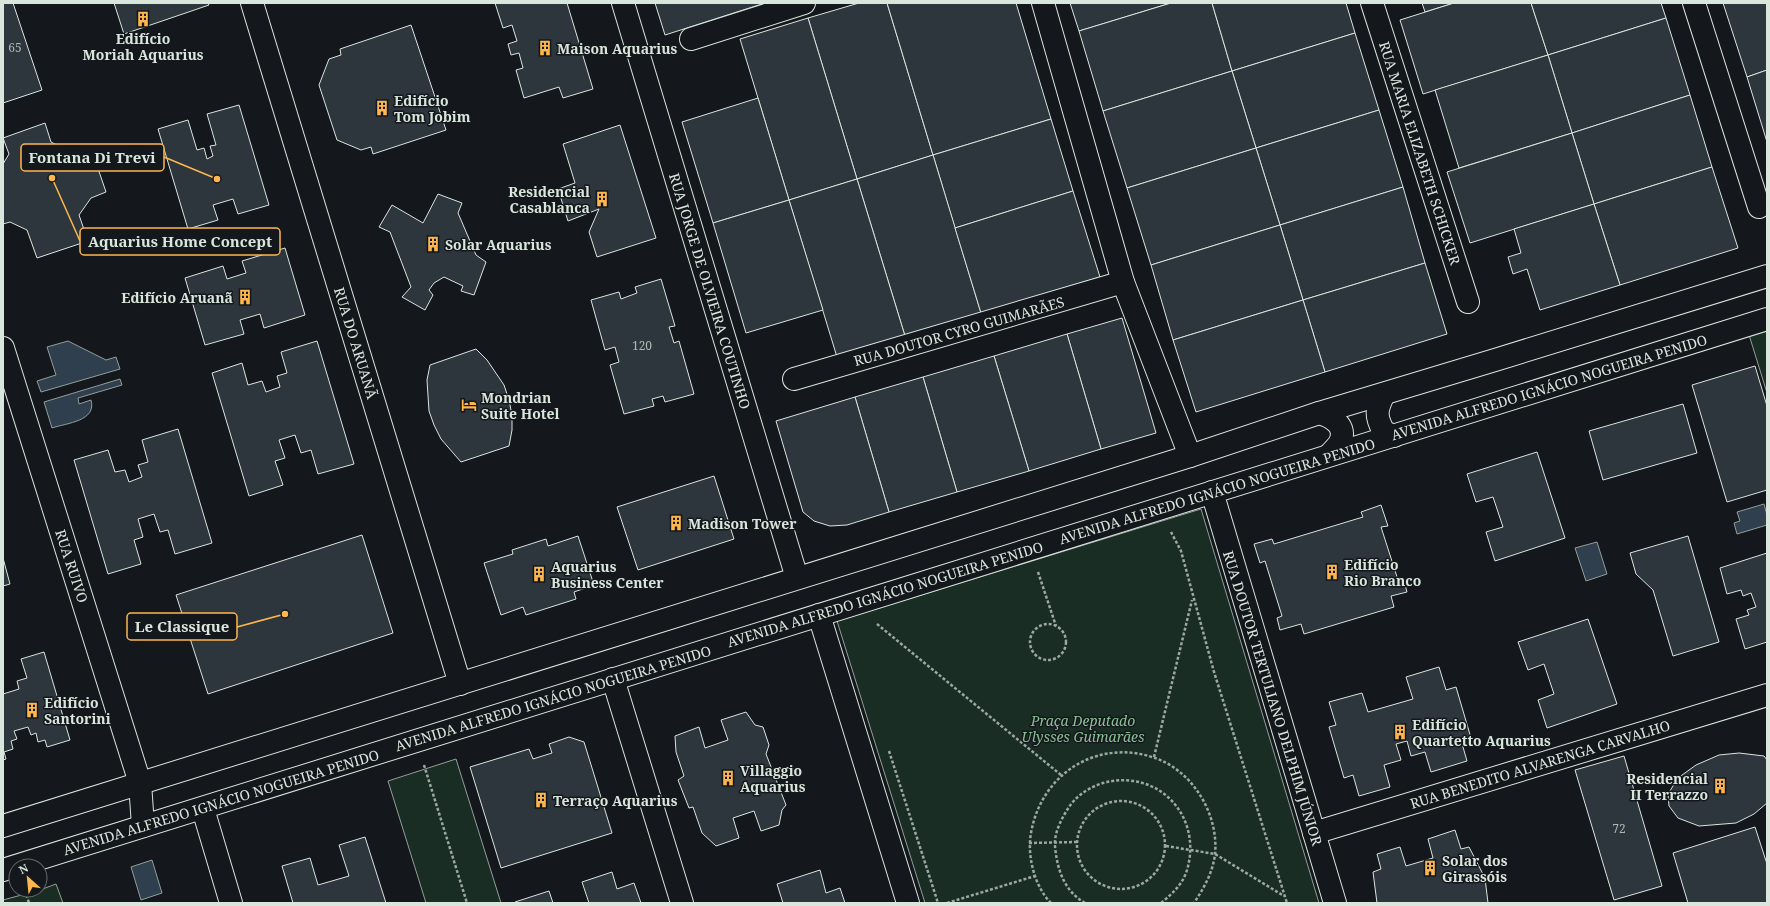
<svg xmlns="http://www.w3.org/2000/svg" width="1770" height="906" viewBox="0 0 1770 906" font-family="'Noto Serif',serif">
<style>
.green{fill:#1a2d24;stroke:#939e99}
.water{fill:#2f3f4d;stroke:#939e99}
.building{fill:#2c363c;stroke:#d8e6dc}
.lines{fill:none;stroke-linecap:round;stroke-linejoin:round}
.minor-casing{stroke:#d8e6dc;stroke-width:24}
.path{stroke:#9da8a2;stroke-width:2.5;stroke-dasharray:3 2;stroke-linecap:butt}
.minor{stroke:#14181c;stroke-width:22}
.labels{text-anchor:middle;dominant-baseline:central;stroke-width:3;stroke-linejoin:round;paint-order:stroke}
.number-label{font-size:12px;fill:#adbab4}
.poi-label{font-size:14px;font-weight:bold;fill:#d8e6dc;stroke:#14181c;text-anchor:start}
.street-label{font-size:14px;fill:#d8e6dc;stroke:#14181c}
.park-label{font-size:14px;font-style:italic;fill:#8ac095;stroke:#14181c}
.leader{fill:none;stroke:#ffb74d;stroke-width:1.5}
.callout-dot{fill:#ffb74d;stroke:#14181c;stroke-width:1.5}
.callout{fill:#14181c;stroke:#ffb74d;stroke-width:1.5}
.callout-label{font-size:15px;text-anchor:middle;font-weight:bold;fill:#d8e6dc}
</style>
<rect width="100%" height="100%" fill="#14181c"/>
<!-- green -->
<g class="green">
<path d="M 1767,319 L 1767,393 L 1746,325 Z"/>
<path d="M 1201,509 L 1319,903 L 925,903 L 837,621 Z"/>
<path d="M 456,759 L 501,903 L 426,903 L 388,781 Z"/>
<path d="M 56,884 L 63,903 L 3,903 L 3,900 L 40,890 Z"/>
</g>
<!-- water -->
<g class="water">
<path d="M 68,341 L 106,360 L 116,357 L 120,369 L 41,392 L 37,381 L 56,375 L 47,347 Z"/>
<path d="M 120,379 L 122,385 L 78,398 L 79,404 L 91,400 C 97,421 67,423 52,428 L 44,402 Z"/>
<path d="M 1764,504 L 1767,515 L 1767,525 L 1737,534 L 1734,523 L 1740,521 L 1737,512 Z"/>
<path d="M 1597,542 L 1607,574 L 1586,581 L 1575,548 Z"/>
<path d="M 152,860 L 162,893 L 141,900 L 131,867 Z"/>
</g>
<!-- building -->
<g class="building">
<path d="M 3,3 L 13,3 L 42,90 L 3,103 Z"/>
<path d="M 114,3 L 208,3 L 209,5 L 124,34 Z"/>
<path d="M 495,3 L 567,3 L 593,89 L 563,98 L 559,87 L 524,98 L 516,70 L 523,68 L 519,53 L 511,55 L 508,44 L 517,41 L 512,25 L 503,28 Z"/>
<path d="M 655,3 L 765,3 L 665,35 Z"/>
<path d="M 859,3 L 887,3 L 933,155 L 857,179 L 808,18 Z"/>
<path d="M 887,3 L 1016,3 L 1051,119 L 933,155 Z"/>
<path d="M 1070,3 L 1171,3 L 1079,31 Z"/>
<path d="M 1171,3 L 1212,3 L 1232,71 L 1103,111 L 1079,31 Z"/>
<path d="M 1212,3 L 1346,3 L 1355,33 L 1232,71 Z"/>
<path d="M 1422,3 L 1454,3 L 1425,12 Z"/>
<path d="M 1454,3 L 1531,3 L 1548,55 L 1423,94 L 1400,20 Z"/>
<path d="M 1531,3 L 1661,3 L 1666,18 L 1548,55 Z"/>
<path d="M 1723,3 L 1767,3 L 1767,70 L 1747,77 Z"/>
<path d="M 808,18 L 857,179 L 789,200 L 740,39 Z"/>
<path d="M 1666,18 L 1690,95 L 1572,133 L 1548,55 Z"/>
<path d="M 411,25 L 446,130 L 373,154 L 371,147 L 361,150 L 337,140 L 319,85 L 329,59 L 341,55 L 340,49 Z"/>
<path d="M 1355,33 L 1379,110 L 1256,148 L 1232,71 Z"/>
<path d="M 1548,55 L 1572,133 L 1459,168 L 1435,90 Z"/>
<path d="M 1767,70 L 1767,142 L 1747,77 Z"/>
<path d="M 1232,71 L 1256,148 L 1127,188 L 1103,111 Z"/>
<path d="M 1690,95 L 1712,167 L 1594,204 L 1572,133 Z"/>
<path d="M 758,98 L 789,200 L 713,223 L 682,122 Z"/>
<path d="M 239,105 L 269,205 L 238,214 L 233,199 L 213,205 L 218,220 L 188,229 L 158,129 L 188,120 L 197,150 L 204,148 L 207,159 L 213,156 L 210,146 L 216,145 L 207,114 Z"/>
<path d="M 1379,110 L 1403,187 L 1280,225 L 1256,148 Z"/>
<path d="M 1051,119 L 1073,191 L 955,228 L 933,155 Z"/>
<path d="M 45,123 L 51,142 L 74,154 L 91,148 L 106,192 L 91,198 L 79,215 L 88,241 L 37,258 L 27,230 L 10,222 L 3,224 L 3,164 L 9,154 L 3,138 Z"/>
<path d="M 620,125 L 656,238 L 597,257 L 589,232 L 599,209 L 568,221 L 558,189 L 575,183 L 563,144 Z"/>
<path d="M 1572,133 L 1594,204 L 1470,243 L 1447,172 Z"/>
<path d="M 1256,148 L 1280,225 L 1151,265 L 1127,188 Z"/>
<path d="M 933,155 L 981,313 L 905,336 L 857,179 Z"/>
<path d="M 1712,167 L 1738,248 L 1620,285 L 1594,204 Z"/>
<path d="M 857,179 L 905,336 L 837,357 L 789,200 Z"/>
<path d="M 1403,187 L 1425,263 L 1303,300 L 1280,225 Z"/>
<path d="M 1073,191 L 1100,277 L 981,313 L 955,228 Z"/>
<path d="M 438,194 L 462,203 L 458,213 L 476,255 L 486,262 L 474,295 L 461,291 L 463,286 L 444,277 L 434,283 L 429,290 L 433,295 L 425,310 L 402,297 L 411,287 L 390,232 L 379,227 L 392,205 L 423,223 Z"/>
<path d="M 789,200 L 823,310 L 746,333 L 713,223 Z"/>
<path d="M 1594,204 L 1620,285 L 1540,310 L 1527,269 L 1513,274 L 1508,257 L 1521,253 L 1514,229 Z"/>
<path d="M 1280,225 L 1303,300 L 1173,340 L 1151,265 Z"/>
<path d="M 285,248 L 305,315 L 264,328 L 260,314 L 240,320 L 244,334 L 205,345 L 185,278 L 223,266 L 227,279 L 246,273 L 242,261 Z"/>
<path d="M 1425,263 L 1447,334 L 1325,372 L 1303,300 Z"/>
<path d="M 661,279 L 675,326 L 669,327 L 674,343 L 679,341 L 694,394 L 665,402 L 663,396 L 652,399 L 654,406 L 624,414 L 610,365 L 619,362 L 615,347 L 605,350 L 591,300 L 619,292 L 621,299 L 637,293 L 635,287 Z"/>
<path d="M 1303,300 L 1325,372 L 1196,412 L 1173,340 Z"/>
<path d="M 1122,318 L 1156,433 L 1101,449 L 1067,334 Z"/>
<path d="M 1067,334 L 1101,449 L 1029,471 L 994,356 Z"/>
<path d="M 317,341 L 354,464 L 318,474 L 311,450 L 301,453 L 295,435 L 279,440 L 285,458 L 275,461 L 283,485 L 249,496 L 212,373 L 242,363 L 248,385 L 262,381 L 266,392 L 280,387 L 277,376 L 287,373 L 281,352 Z"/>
<path d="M 476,349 L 487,360 L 504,385 L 509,400 L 512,415 L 512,430 L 509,446 L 461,462 L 441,439 L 434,425 L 429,411 L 427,380 L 430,365 Z"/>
<path d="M 994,356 L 1029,471 L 957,492 L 923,377 Z"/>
<path d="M 1755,366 L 1767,406 L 1767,490 L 1727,502 L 1692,385 Z"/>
<path d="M 923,377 L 957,492 L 889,512 L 855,397 Z"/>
<path d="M 855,397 L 889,512 L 847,525 L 830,526 L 814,521 L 803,512 L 776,421 Z"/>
<path d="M 1683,404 L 1697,453 L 1603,480 L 1589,431 Z"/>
<path d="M 178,429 L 212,543 L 175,554 L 168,530 L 160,532 L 154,514 L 138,519 L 143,537 L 134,540 L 141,564 L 108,574 L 74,460 L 108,450 L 115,472 L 125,470 L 129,482 L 142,477 L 138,465 L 148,462 L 142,440 Z"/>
<path d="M 1537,452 L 1565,538 L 1495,561 L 1486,532 L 1503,527 L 1493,497 L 1476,502 L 1467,474 Z"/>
<path d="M 714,476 L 734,539 L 638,570 L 617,507 Z"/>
<path d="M 1381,505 L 1388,526 L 1381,527 L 1399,583 L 1404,581 L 1407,592 L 1391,596 L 1394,607 L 1304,634 L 1301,624 L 1280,630 L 1277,618 L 1282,616 L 1265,561 L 1260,563 L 1254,544 L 1272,539 L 1274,544 L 1363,517 L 1361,512 Z"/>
<path d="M 362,535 L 393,633 L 208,694 L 176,595 Z"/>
<path d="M 578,536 L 594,585 L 574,592 L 576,599 L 526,615 L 523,607 L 501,615 L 484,563 L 513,554 L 512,550 L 546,539 L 548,546 Z"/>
<path d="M 1688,536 L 1719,642 L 1673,656 L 1653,590 L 1636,574 L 1630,553 Z"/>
<path d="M 1767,553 L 1767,642 L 1745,649 L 1736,619 L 1749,615 L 1747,610 L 1756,607 L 1751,593 L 1743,596 L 1741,590 L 1727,594 L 1720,568 Z"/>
<path d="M 3,558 L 10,584 L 3,586 Z"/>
<path d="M 1588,619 L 1617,704 L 1547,728 L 1538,700 L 1554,694 L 1544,664 L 1528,670 L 1518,642 Z"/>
<path d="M 44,652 L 70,740 L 47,747 L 45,740 L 38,742 L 36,733 L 31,735 L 28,727 L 14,731 L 17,739 L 11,741 L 13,749 L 4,752 L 6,759 L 3,760 L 3,694 L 19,689 L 17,681 L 27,678 L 21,659 Z"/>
<path d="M 1439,667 L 1446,690 L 1456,687 L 1471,738 L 1461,740 L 1467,761 L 1431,772 L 1425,752 L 1411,756 L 1407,741 L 1396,744 L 1401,760 L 1384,765 L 1390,787 L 1359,796 L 1353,775 L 1344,778 L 1329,727 L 1336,725 L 1329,702 L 1362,693 L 1368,712 L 1413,699 L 1406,677 Z"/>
<path d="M 746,712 L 755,725 L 763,727 L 769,745 L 766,754 L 786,805 L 782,810 L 779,825 L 761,831 L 754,811 L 733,818 L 739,838 L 716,846 L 702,833 L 693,807 L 689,808 L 678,780 L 684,776 L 676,752 L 675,736 L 699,727 L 705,748 L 728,740 L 721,720 Z"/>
<path d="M 569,737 L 584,742 L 612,833 L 501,868 L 470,767 L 529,749 L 533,759 L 552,753 L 549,744 Z"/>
<path d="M 1739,753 L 1764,756 L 1767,760 L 1767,803 L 1754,814 L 1736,823 L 1699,826 L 1678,818 L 1669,806 L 1668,794 L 1678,778 L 1696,765 L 1719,755 Z"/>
<path d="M 1624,756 L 1662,886 L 1614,900 L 1575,770 Z"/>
<path d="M 1755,827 L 1767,864 L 1767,903 L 1688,903 L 1673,853 Z"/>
<path d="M 1455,830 L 1461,849 L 1469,847 L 1485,878 L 1488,903 L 1377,903 L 1373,872 L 1381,869 L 1377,854 L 1400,847 L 1406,866 L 1433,858 L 1428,839 Z"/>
<path d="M 365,837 L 386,903 L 293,903 L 282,866 L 310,858 L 318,885 L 349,876 L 339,845 Z"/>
<path d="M 820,870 L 826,893 L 840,888 L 845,903 L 783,903 L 777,884 Z"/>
<path d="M 612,872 L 617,889 L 634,883 L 641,903 L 589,903 L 582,882 Z"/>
<path d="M 549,891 L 553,903 L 516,903 L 515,902 Z"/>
</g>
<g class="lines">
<!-- minor casing -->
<g class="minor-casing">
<g id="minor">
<path d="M 252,3 L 460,684"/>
<path d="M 623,3 L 797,578"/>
<path d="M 1043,3 L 1123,282 L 1190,456"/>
<path d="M 1372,3 L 1468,302"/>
<path d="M 1694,3 L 1759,207"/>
<path d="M 691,39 L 804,3"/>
<path d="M 3,348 L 140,783 L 143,826"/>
<path d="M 794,379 L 1123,282"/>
<path d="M 1384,394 C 1376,410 1375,416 1384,432 L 1394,436"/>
<path d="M 1319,413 C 1331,416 1348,426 1340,442 C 1338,446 1333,451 1330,454"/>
<path d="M 1212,492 L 1335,903"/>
<path d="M 819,615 L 908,903"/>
<path d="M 613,679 L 682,903"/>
<path d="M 203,809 L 231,903"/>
<path d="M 3,826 L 1190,456 L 1319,413 L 1495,360 L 1767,276"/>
<path d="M 1314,833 L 1767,695"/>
<path d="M 3,870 L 1767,319"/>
</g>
</g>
<!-- path -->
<g class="path">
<path d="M 1171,532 L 1181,551 L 1214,672 L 1287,903"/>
<path d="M 1038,572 L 1056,626"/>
<path d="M 877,624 L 1061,775"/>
<circle cx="1048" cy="642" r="18"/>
<path d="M 889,751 L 938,903"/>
<path d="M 1154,757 L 1192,600"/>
<path d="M 424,765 L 467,903"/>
<circle cx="1121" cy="845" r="44"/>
<path d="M 1029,843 L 1077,842"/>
<path d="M 1166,846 L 1215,854 L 1284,896"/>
<path d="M 25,890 L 29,903"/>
<path d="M 947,903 L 1035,876"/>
<path d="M 1051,903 C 1034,886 1027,855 1031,833 C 1041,775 1095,739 1152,757 C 1192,769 1219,814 1215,854 C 1213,872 1204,888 1194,903"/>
<path d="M 1085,903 C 1064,891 1057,869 1055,846 C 1054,832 1062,818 1069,807 C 1077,795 1090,787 1103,783 C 1158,768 1203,816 1187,870 C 1183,884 1172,894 1161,903"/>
</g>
<!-- minor -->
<use href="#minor" class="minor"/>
</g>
<!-- icons -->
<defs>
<g id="building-bare" transform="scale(1.2)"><path d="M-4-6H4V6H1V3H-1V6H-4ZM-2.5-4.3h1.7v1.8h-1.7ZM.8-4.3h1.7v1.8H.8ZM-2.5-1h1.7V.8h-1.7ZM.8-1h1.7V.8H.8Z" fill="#ffb74d" stroke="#14181c" stroke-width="2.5" paint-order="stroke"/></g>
<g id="hotel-bare" transform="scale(1.2)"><path d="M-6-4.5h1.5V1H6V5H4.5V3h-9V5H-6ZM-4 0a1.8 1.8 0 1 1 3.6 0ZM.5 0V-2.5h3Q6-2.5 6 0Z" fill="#ffb74d" stroke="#14181c" stroke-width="2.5" paint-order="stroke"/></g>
</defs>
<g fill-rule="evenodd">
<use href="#building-bare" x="143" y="19"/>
<use href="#building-bare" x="545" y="48"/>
<use href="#building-bare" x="382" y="108"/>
<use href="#building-bare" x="602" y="199"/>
<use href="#building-bare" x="433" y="244"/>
<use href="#building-bare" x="245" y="297"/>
<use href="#hotel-bare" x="469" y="405"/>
<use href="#building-bare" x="676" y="523"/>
<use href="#building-bare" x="1332" y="572"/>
<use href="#building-bare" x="539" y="574"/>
<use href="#building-bare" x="32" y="710"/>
<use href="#building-bare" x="1400" y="732"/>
<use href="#building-bare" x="728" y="778"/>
<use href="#building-bare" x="1720" y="786"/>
<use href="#building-bare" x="541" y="800"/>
<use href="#building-bare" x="1430" y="868"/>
</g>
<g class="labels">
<!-- number labels -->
<g class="number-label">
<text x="15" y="47">65</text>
<text x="642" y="345">120</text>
<text x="1619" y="828">72</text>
</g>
<!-- poi labels -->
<g class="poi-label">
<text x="143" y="38" text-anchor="middle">Edifício<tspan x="143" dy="16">Moriah Aquarius</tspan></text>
<text x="557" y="48">Maison Aquarius</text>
<text x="394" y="100">Edifício<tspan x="394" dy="16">Tom Jobim</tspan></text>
<text x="590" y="191" text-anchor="end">Residencial<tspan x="590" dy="16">Casablanca</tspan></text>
<text x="445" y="244">Solar Aquarius</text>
<text x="233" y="297" text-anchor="end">Edifício Aruanã</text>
<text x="481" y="397">Mondrian<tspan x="481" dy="16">Suite Hotel</tspan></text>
<text x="688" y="523">Madison Tower</text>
<text x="1344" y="564">Edifício<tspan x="1344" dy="16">Rio Branco</tspan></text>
<text x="551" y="566">Aquarius<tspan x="551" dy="16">Business Center</tspan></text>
<text x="44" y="702">Edifício<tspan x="44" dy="16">Santorini</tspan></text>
<text x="1412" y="724">Edifício<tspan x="1412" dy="16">Quartetto Aquarius</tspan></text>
<text x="740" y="770">Villaggio<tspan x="740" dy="16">Aquarius</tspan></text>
<text x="1708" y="778" text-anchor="end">Residencial<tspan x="1708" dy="16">II Terrazzo</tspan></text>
<text x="553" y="800">Terraço Aquarius</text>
<text x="1442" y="860">Solar dos<tspan x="1442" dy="16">Girassóis</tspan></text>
</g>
<!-- street labels -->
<g class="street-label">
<text transform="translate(1420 153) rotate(72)">RUA MARIA ELIZABETH SCHICKER</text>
<text transform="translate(710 291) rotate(73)">RUA JORGE DE OLVIEIRA COUTINHO</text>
<text transform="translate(959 331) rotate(-16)">RUA DOUTOR CYRO GUIMARÃES</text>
<text transform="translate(356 343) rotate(73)">RUA DO ARUANÃ</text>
<text transform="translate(1549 387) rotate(-17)">AVENIDA ALFREDO IGNÁCIO NOGUEIRA PENIDO</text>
<text transform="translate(1217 491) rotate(-17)">AVENIDA ALFREDO IGNÁCIO NOGUEIRA PENIDO</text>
<text transform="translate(72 566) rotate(72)">RUA RUIVO</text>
<text transform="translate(885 594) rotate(-17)">AVENIDA ALFREDO IGNÁCIO NOGUEIRA PENIDO</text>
<text transform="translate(553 698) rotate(-17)">AVENIDA ALFREDO IGNÁCIO NOGUEIRA PENIDO</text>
<text transform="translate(1273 698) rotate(73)">RUA DOUTOR TERTULIANO DELPHIM JÚNIOR</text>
<text transform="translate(1540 764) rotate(-17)">RUA BENEDITO ALVARENGA CARVALHO</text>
<text transform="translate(221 802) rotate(-17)">AVENIDA ALFREDO IGNÁCIO NOGUEIRA PENIDO</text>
</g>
<!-- park labels -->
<g class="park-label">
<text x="1083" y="720">Praça Deputado<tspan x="1083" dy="16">Ulysses Guimarães</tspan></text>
</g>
</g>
<!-- callouts -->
<path class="leader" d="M217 179L164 157M52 178L80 241M285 614L237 627"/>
<g class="callout-dot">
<circle cx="217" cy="179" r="4"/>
<circle cx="52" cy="178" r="4"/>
<circle cx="285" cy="614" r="4"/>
</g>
<g class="callout">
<rect x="21" y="144" width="143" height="27" rx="4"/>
<rect x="80" y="228" width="200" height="27" rx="4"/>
<rect x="127" y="613" width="110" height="27" rx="4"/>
</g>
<g class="callout-label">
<text x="92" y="163">Fontana Di Trevi</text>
<text x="180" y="247">Aquarius Home Concept</text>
<text x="182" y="632">Le Classique</text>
</g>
<!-- border -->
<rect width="1770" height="906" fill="none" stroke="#d8e6dc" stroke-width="8"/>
<!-- north arrow -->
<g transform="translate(28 878) rotate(333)"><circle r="19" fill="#14181c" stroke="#626a69"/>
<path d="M0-3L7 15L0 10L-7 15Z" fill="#ffb74d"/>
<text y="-6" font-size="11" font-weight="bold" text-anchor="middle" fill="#d8e6dc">N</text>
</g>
</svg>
